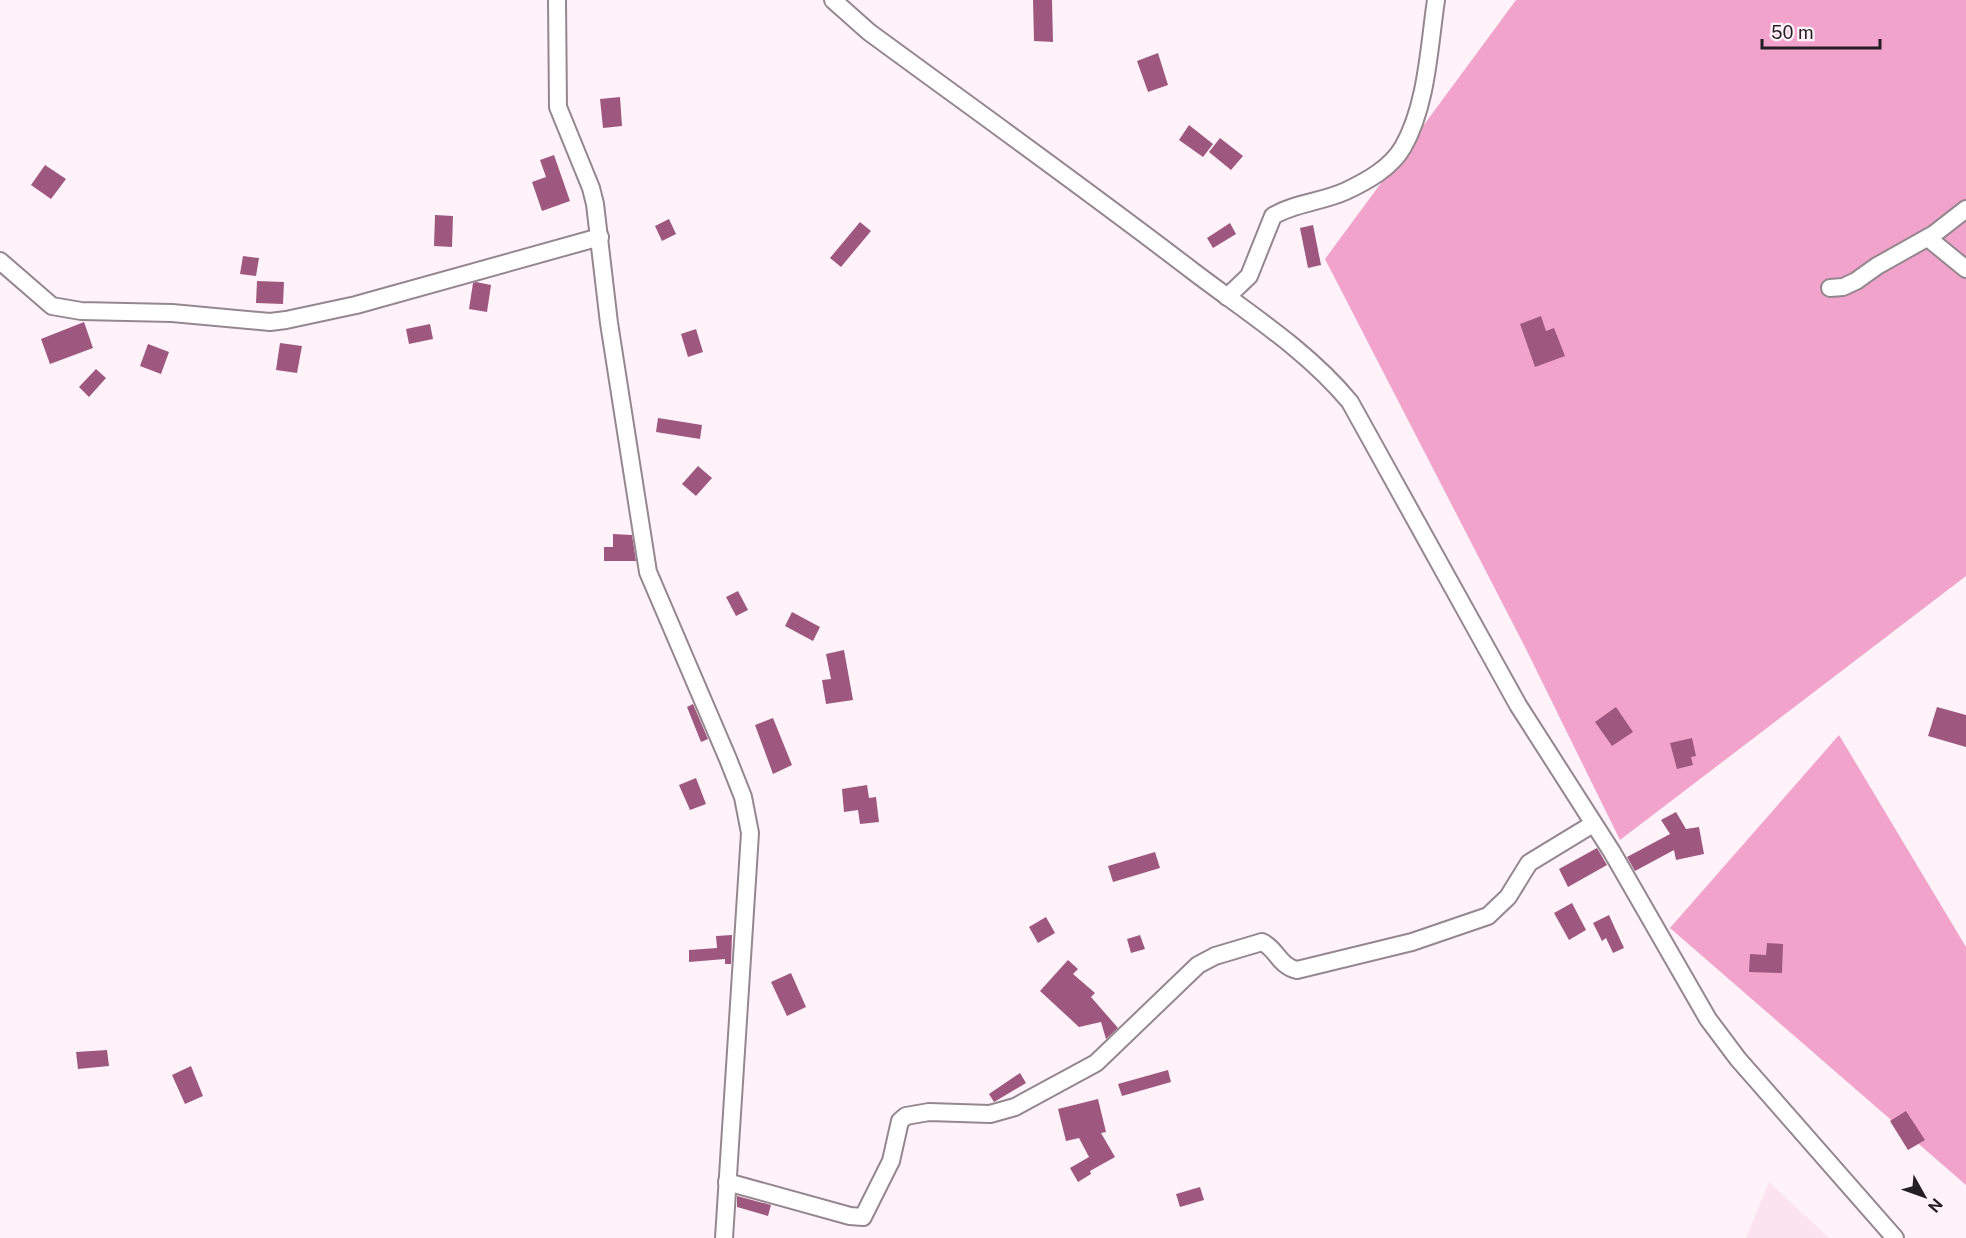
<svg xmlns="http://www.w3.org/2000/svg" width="1966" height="1238" viewBox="0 0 1966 1238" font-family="'Public Sans',sans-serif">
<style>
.built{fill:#fbe3ef}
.forest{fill:#f1a3cc}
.building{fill:#9e587f}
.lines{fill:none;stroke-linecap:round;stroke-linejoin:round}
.minor-casing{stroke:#95878e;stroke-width:20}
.minor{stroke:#fff;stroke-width:16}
</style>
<rect width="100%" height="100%" fill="#fff2f8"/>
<!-- built -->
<path class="built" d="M 1769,1182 L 1829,1238 L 1746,1238 Z"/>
<!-- forest -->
<g class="forest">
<path d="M 1516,0 L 1966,0 L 1966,576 L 1620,840 L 1525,647 L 1325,259 Z"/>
<path d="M 1839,735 L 1966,947 L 1966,1185 L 1670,928 Z"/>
</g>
<!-- building -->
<g class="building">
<path d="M 1033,0 L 1052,0 L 1053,42 L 1034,41 Z"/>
<path d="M 1158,53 L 1168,85 L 1148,92 L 1137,61 Z"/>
<path d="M 620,97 L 622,126 L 603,128 L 600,99 Z"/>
<path d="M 1189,125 L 1213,144 L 1203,157 L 1179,140 Z"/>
<path d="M 1220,138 L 1243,156 L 1231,170 L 1209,152 Z"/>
<path d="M 554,155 L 570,201 L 542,211 L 532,182 L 546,177 L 540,160 Z"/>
<path d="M 45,165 L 66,179 L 51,199 L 31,185 Z"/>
<path d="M 435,215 L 453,216 L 452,247 L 434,246 Z"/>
<path d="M 669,219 L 676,234 L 662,241 L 655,226 Z"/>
<path d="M 860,222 L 871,231 L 841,267 L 830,258 Z"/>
<path d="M 1230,223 L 1236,234 L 1213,248 L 1207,238 Z"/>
<path d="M 1313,225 L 1321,265 L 1308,268 L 1300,228 Z"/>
<path d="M 243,256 L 259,258 L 256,276 L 240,274 Z"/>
<path d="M 257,281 L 284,282 L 283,304 L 256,303 Z"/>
<path d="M 476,282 L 491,285 L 487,312 L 469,309 L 473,283 Z"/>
<path d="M 1541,316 L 1546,331 L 1554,328 L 1565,356 L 1535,367 L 1520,324 Z"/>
<path d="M 84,322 L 93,348 L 50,364 L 41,339 Z"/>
<path d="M 430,324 L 433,339 L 409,344 L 406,329 Z"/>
<path d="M 696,329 L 703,352 L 688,357 L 681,334 Z"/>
<path d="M 280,343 L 302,346 L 297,373 L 276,370 Z"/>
<path d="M 148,344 L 169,352 L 161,374 L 140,366 Z"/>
<path d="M 96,369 L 106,378 L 89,397 L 79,387 Z"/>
<path d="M 658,418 L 702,425 L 700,439 L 656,432 Z"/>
<path d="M 698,466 L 712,478 L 696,496 L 682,484 Z"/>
<path d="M 613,534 L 632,535 L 636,561 L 604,561 L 604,547 L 613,547 Z"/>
<path d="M 738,591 L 748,610 L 736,616 L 726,597 Z"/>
<path d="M 792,612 L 820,627 L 813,641 L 785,626 Z"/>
<path d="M 844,650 L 853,700 L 826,704 L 822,680 L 831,679 L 826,654 Z"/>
<path d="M 693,704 L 708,739 L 701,742 L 687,707 Z"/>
<path d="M 1616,707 L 1633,732 L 1612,746 L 1595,722 Z"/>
<path d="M 1937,707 L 1966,715 L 1966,747 L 1928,736 Z"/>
<path d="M 773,718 L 792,765 L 773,774 L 755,725 Z"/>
<path d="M 1692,738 L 1696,756 L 1691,757 L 1693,765 L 1677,769 L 1670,743 Z"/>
<path d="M 696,778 L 706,804 L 690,810 L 679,785 Z"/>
<path d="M 867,785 L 869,798 L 876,797 L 879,822 L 860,824 L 858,810 L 844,812 L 842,789 Z"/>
<path d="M 1676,812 L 1686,829 L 1699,827 L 1704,854 L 1676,860 L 1674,850 L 1635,871 L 1627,857 L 1670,834 L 1661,820 Z"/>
<path d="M 1597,848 L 1607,865 L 1568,887 L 1559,869 Z"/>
<path d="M 1155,852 L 1160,868 L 1113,882 L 1108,866 Z"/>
<path d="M 1572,903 L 1586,930 L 1569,940 L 1554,913 Z"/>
<path d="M 1609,915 L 1624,948 L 1613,953 L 1606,938 L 1602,941 L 1593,923 Z"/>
<path d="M 1046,917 L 1055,933 L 1038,943 L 1029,927 Z"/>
<path d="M 732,935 L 731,964 L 725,964 L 725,959 L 689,962 L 689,950 L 717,948 L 716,936 Z"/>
<path d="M 1140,935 L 1145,949 L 1131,953 L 1127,939 Z"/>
<path d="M 1767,943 L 1783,944 L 1782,973 L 1749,972 L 1750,954 L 1766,955 Z"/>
<path d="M 1068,960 L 1078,969 L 1073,974 L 1095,993 L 1091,997 L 1118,1028 L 1106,1039 L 1101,1022 L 1079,1027 L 1040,991 Z"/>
<path d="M 791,973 L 806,1007 L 787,1016 L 771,982 Z"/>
<path d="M 107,1050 L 109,1066 L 78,1069 L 76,1052 Z"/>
<path d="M 191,1066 L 203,1096 L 185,1104 L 172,1075 Z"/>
<path d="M 1168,1070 L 1171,1082 L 1122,1096 L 1118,1084 Z"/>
<path d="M 1020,1073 L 1026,1083 L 994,1102 L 989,1094 Z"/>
<path d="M 1098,1099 L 1106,1132 L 1101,1133 L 1115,1157 L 1090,1171 L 1091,1174 L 1078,1182 L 1070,1168 L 1089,1157 L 1079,1138 L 1066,1141 L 1058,1109 Z"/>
<path d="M 1906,1111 L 1925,1140 L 1908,1150 L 1890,1121 Z"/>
<path d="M 1200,1187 L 1204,1200 L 1180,1207 L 1176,1194 Z"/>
<path d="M 737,1196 L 771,1205 L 768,1216 L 737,1207 Z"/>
</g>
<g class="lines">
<!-- minor casing -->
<g class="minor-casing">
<g id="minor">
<path d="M 557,0 L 558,107 L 591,188 L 595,204 L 609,323 L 648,572 L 728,759 L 743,797 L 750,833 L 724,1238"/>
<path d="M 833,0 L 869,32 C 978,112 1087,190 1194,272 C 1248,313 1307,350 1350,402 L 1518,705 L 1612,852 L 1708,1019 L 1738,1059 L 1895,1238"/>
<path d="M 1928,238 L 1966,269"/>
<path d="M 0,261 L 52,306 L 81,311 L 172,313 L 270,322 L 286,320 L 356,305 L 600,237"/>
<path d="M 1830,288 L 1843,287 L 1856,281 L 1877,266 L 1934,234 L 1966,209"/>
<path d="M 1227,297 L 1249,276 L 1273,216 C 1294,203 1322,202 1346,191 C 1367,181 1391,168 1403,147 C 1427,105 1429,47 1436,0"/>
<path d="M 727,1182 L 850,1216 L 863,1217 L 891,1161 L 900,1121 L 906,1116 L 929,1112 L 990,1114 L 1015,1107 L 1096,1063 L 1198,965 L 1215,956 L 1262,942 C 1277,949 1279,966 1297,970 L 1412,942 L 1488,916 L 1508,897 L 1529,863 L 1593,824"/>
</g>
</g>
<!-- minor -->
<use href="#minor" class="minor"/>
</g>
<!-- north arrow -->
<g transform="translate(1924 1196) rotate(130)" stroke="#fff2f8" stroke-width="4.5" paint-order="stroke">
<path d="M0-4.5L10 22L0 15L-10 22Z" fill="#241f22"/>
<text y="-9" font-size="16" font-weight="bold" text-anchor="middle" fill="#241f22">N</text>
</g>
<!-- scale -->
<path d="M1762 39v9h118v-9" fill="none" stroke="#241f22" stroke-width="3"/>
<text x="1771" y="39" font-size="18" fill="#241f22" stroke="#fff2f8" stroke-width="4.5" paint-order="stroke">50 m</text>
</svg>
